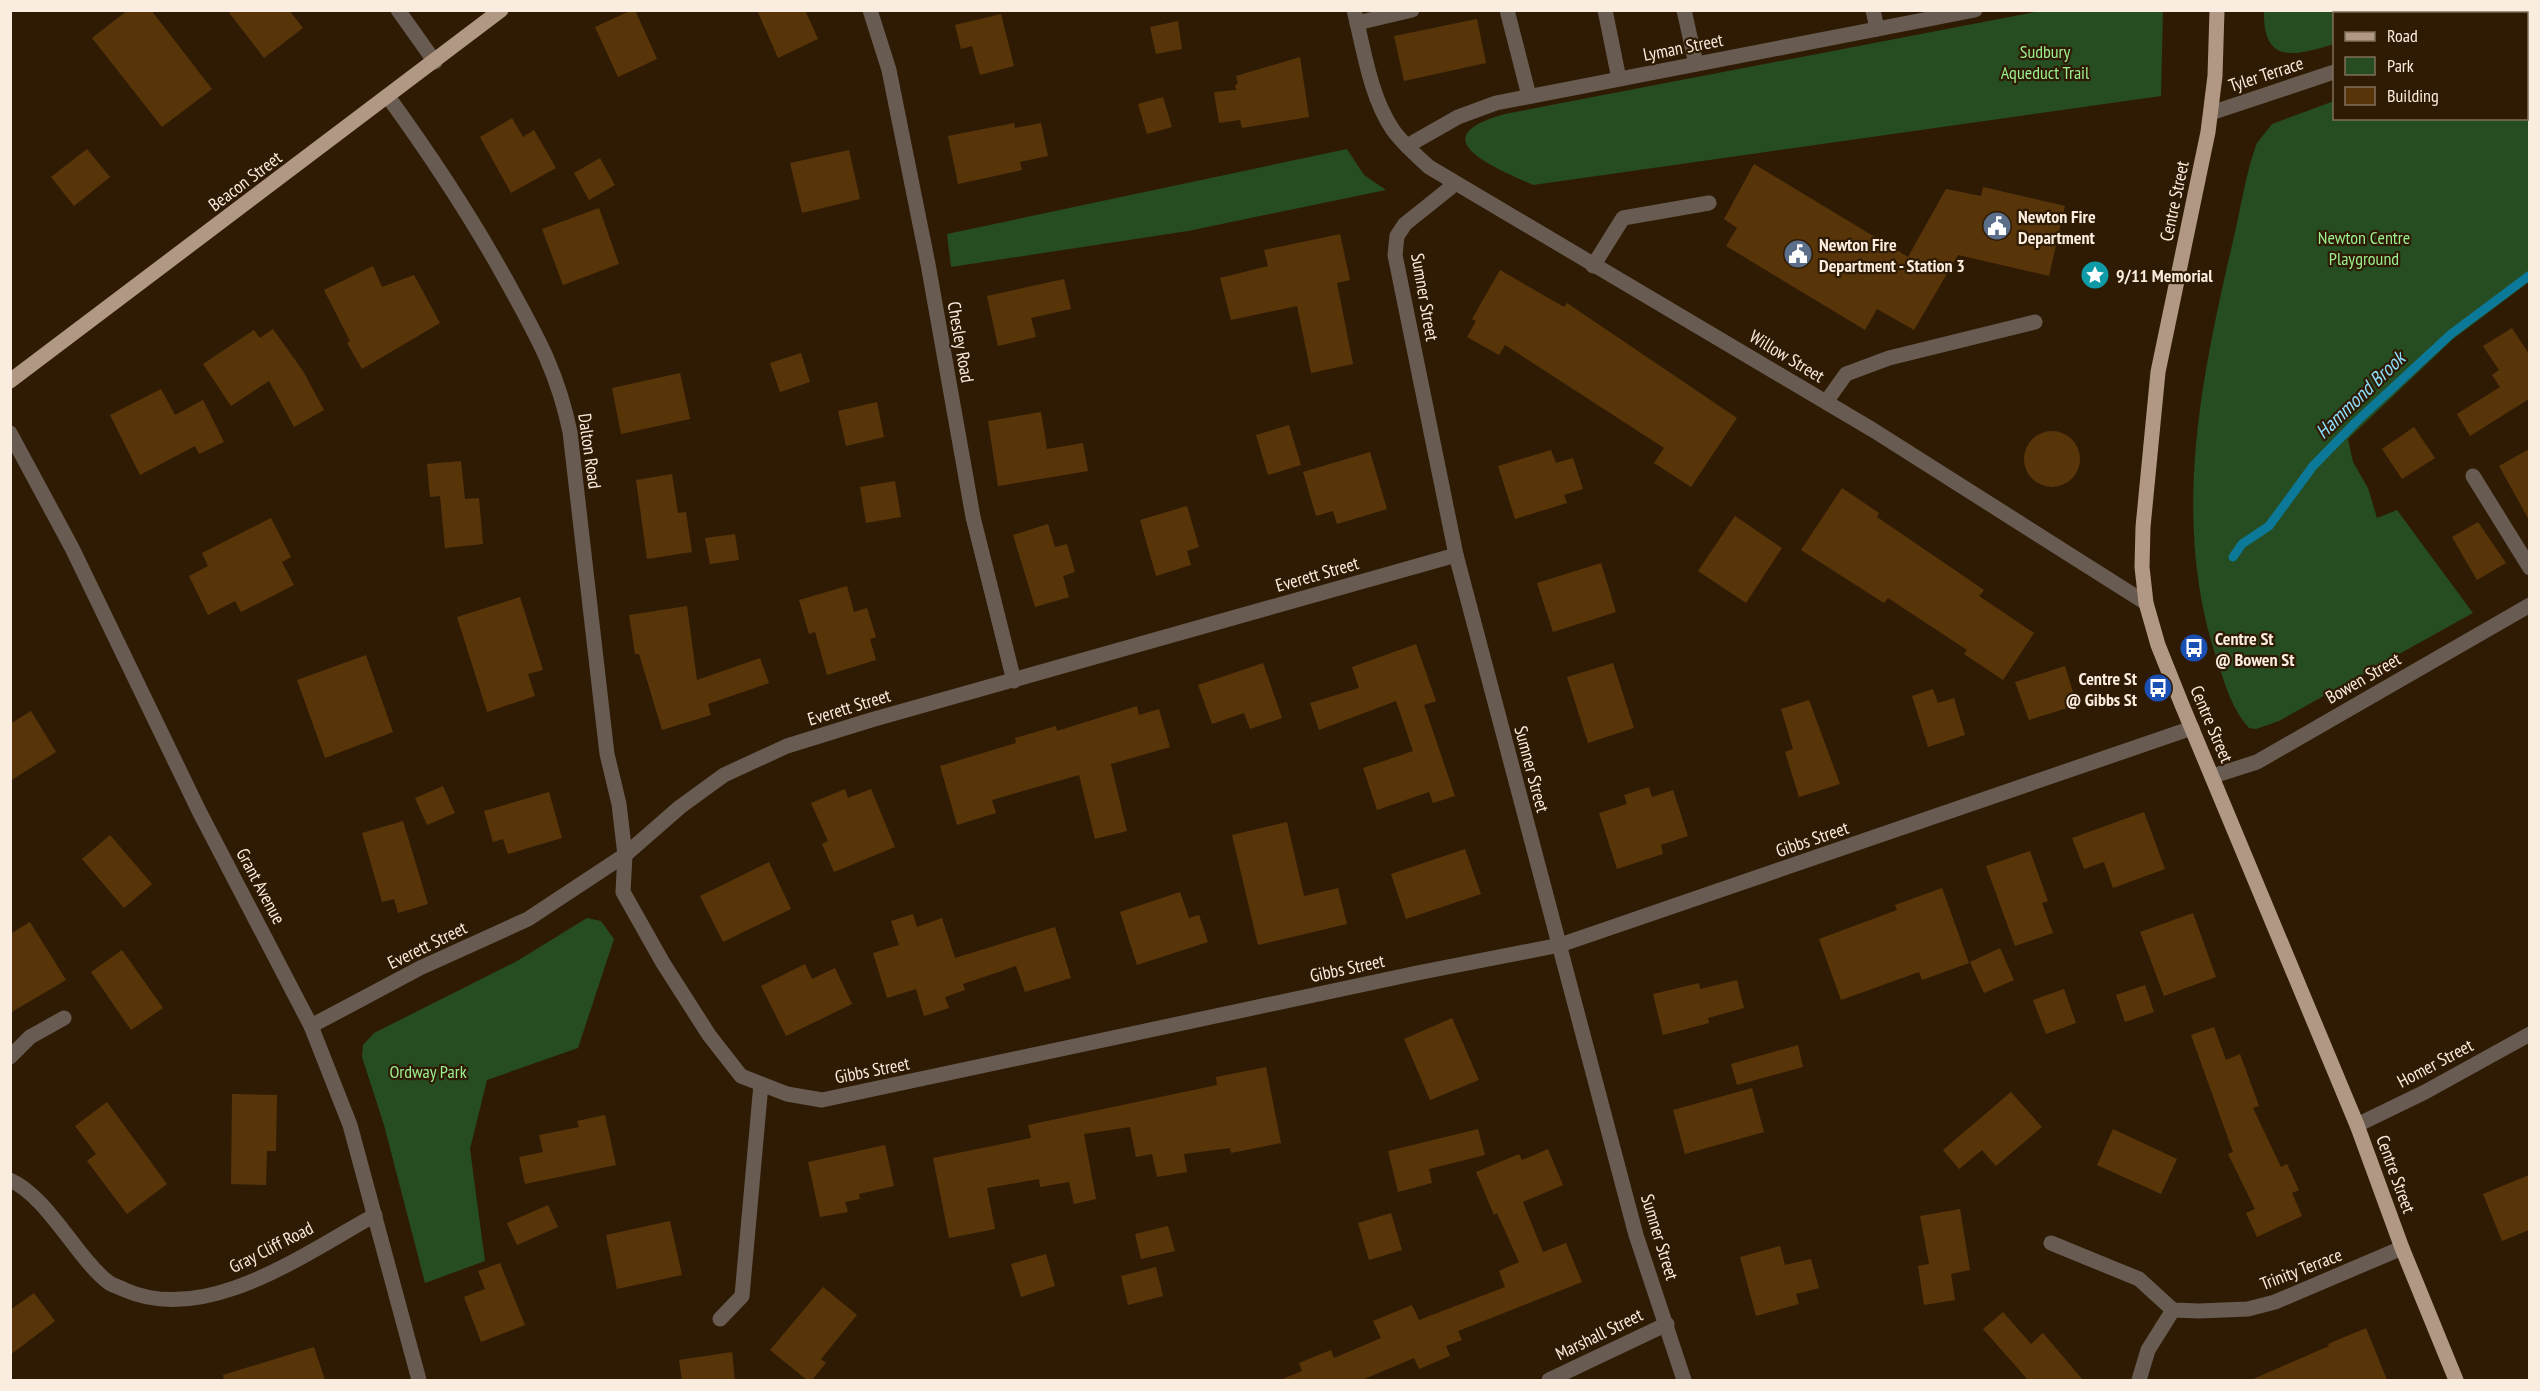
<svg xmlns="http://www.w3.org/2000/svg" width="2540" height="1391" viewBox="0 0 2540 1391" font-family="'PT Sans Narrow',sans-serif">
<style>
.green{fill:#264c21}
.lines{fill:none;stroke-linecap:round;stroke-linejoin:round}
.stream{stroke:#0d7998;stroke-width:9}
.building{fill:#583509}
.minor{stroke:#685c52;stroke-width:15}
.major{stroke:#b09884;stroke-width:15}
.labels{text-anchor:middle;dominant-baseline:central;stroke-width:4.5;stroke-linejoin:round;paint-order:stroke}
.street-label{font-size:18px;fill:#faecdf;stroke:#2f1b04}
.park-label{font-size:18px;fill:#9bf08f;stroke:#2f1b04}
.poi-label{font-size:18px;font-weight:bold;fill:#faecdf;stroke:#2f1b04;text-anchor:start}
.water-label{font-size:20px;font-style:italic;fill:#8bdefe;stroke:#2f1b04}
</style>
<rect width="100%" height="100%" fill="#2f1b04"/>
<!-- green -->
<g class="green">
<path d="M 2040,11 L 2163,11 L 2161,96 L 1533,185 C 1496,168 1418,138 1505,114 Z"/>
<path d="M 2264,11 L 2264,10 L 2432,11 L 2425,14 L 2334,14 L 2334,44 C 2295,56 2263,65 2264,11 Z"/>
<path d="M 2529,25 L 2529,282 L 2452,340 L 2348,439 L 2353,462 L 2368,488 L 2377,518 L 2397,510 L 2473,613 L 2279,721 L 2256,729 L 2249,728 C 2233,711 2225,685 2218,663 C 2170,524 2201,379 2233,241 C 2241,209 2245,174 2257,143 L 2272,124 L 2334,101 L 2334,118 L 2526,118 L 2526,27 Z"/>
<path d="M 1347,149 L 1364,175 L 1386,190 L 1188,231 L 951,267 L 947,234 Z"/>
<path d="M 587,918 L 601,921 L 614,939 L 578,1048 L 487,1080 L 470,1149 L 485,1261 L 425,1283 L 384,1125 L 362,1057 L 363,1045 L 374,1033 L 517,961 Z"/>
</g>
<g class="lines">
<!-- stream -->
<path class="stream" d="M 2233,557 L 2242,544 L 2269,526 L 2313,466 L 2357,421 L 2451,334 L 2530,275"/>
</g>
<!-- building -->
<g class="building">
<path d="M 128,10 L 151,10 L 212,89 L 162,127 L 92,38 Z"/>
<path d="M 227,10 L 289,10 L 303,28 L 264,58 Z"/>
<path d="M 632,10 L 635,10 L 657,59 L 618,77 L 595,27 Z"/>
<path d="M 757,10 L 805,10 L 818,39 L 778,58 Z"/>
<path d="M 1001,14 L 1014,66 L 980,75 L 972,46 L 961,49 L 955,25 Z"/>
<path d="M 1477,19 L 1486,63 L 1404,81 L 1394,36 Z"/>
<path d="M 1178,21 L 1182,49 L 1156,54 L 1150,27 Z"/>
<path d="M 1300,57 L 1309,117 L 1242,128 L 1240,120 L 1219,123 L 1214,92 L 1236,90 L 1235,85 L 1238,84 L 1236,76 Z"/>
<path d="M 1163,97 L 1172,127 L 1147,134 L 1138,104 Z"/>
<path d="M 512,118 L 523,137 L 534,130 L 556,168 L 511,193 L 480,137 Z"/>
<path d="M 1014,123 L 1015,128 L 1041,123 L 1048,156 L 1020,162 L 1022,170 L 958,184 L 948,136 Z"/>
<path d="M 87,149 L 110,177 L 74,206 L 51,177 Z"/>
<path d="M 849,150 L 860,199 L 802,213 L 790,163 Z"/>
<path d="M 600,158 L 615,185 L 589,200 L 574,173 Z"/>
<path d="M 1754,164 L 1908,257 L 1946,189 L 1981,196 L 1983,187 L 2065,206 L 2049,276 L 1958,255 L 1914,330 L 1877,309 L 1865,330 L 1726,246 L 1737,228 L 1724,219 Z"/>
<path d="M 599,208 L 619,264 L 563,285 L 542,229 Z"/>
<path d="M 1340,234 L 1350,280 L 1337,283 L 1353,364 L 1311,373 L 1297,306 L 1231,320 L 1220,278 L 1268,266 L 1264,250 Z"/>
<path d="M 373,266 L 382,287 L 414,275 L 440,323 L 362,369 L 347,343 L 350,341 L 324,290 Z"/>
<path d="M 1500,270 L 1564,307 L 1567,303 L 1737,418 L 1691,487 L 1654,463 L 1664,448 L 1505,345 L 1499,355 L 1467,337 L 1476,321 L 1472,319 Z"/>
<path d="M 1064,279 L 1071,309 L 1031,318 L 1036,337 L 998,346 L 987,296 Z"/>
<path d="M 2512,328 L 2529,354 L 2529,399 L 2470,436 L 2457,414 L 2500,387 L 2492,375 L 2499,370 L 2483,346 Z"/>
<path d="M 273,329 L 303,371 L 324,410 L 294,427 L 269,381 L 231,406 L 203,364 L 254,330 L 260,338 Z"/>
<path d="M 801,353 L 810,382 L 780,392 L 770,363 Z"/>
<path d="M 680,373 L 690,419 L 621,434 L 612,388 Z"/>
<path d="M 161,389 L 175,415 L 203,400 L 224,442 L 199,454 L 195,446 L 140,475 L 110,415 Z"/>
<path d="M 877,402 L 884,437 L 846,446 L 838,411 Z"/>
<path d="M 1041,412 L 1047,449 L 1083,443 L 1088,471 L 998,486 L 988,421 Z"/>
<path d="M 1289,425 L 1301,465 L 1268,475 L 1256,435 Z"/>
<path d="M 2414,427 L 2435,458 L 2402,479 L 2382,449 Z"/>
<circle cx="2052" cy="459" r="28"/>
<path d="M 2529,449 L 2529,520 L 2499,466 Z"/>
<path d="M 1551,450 L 1556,463 L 1573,458 L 1583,489 L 1564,495 L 1567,503 L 1515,519 L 1498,466 Z"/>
<path d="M 1370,452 L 1387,509 L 1337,524 L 1333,511 L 1316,516 L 1303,472 Z"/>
<path d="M 461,461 L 465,499 L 479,498 L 483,544 L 445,548 L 440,496 L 430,497 L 427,464 Z"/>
<path d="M 672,474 L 678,513 L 686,512 L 692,552 L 647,559 L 636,480 Z"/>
<path d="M 895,481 L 901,517 L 866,523 L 860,487 Z"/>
<path d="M 1842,488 L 1879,513 L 1877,517 L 1984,590 L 1979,596 L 2034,633 L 2003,680 L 1964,654 L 1967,650 L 1888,598 L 1884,603 L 1801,550 Z"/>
<path d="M 1187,506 L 1199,547 L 1187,551 L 1191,565 L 1156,576 L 1140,520 Z"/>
<path d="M 1735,516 L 1782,548 L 1746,603 L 1698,571 Z"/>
<path d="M 271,518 L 291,557 L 282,562 L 294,585 L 241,612 L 235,601 L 208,615 L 189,576 L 208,566 L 202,553 Z"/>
<path d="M 2478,522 L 2506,563 L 2477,580 L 2452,537 Z"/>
<path d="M 1048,524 L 1055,547 L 1067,544 L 1075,572 L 1063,576 L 1069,597 L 1035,607 L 1013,535 Z"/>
<path d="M 735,534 L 739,560 L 710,564 L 705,538 Z"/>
<path d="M 1601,563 L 1616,612 L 1553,632 L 1537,583 Z"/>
<path d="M 847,586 L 854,612 L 867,608 L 876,637 L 870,639 L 876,660 L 827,675 L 815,632 L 809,634 L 799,600 Z"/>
<path d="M 520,597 L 543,670 L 528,674 L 535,696 L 487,712 L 457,617 Z"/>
<path d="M 687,606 L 697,680 L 760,658 L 769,683 L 708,704 L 711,715 L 662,730 L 639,654 L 635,654 L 629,615 Z"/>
<path d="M 1416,644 L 1436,701 L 1424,705 L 1455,796 L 1433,803 L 1429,792 L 1377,810 L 1363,768 L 1413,751 L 1396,701 L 1319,730 L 1310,703 L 1359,688 L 1352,667 Z"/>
<path d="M 366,655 L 393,732 L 325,758 L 297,680 Z"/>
<path d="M 1263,663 L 1282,718 L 1250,729 L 1244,713 L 1212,724 L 1198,685 Z"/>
<path d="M 1613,663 L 1634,728 L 1588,743 L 1567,677 Z"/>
<path d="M 2065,666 L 2077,705 L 2029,720 L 2015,682 Z"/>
<path d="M 1933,689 L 1938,703 L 1954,698 L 1965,735 L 1928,747 L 1912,696 Z"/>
<path d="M 1809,700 L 1840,784 L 1799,797 L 1785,752 L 1793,749 L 1781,709 Z"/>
<path d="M 1137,706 L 1139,715 L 1159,709 L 1170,747 L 1111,764 L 1127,831 L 1095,839 L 1079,775 L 992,800 L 996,813 L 957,825 L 940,766 L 1016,743 L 1015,738 L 1056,726 L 1057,731 Z"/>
<path d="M 31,711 L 56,752 L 10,781 L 10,724 Z"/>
<path d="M 443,786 L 455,813 L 427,825 L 415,798 Z"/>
<path d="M 1649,787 L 1652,797 L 1673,790 L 1688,836 L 1661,845 L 1663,854 L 1617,869 L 1599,813 L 1627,804 L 1624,795 Z"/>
<path d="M 845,789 L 848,798 L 871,789 L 895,847 L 834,872 L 822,844 L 828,841 L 811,803 Z"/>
<path d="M 549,792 L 562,838 L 508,854 L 503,839 L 493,842 L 484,811 Z"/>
<path d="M 2144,812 L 2165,869 L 2113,888 L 2104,862 L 2084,869 L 2072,838 Z"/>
<path d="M 403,821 L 428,904 L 398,913 L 394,899 L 382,902 L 362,833 Z"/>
<path d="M 1287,822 L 1304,896 L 1338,888 L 1347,924 L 1258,945 L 1232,835 Z"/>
<path d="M 110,835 L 152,884 L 124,908 L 82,859 Z"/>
<path d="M 1465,849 L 1481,894 L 1406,919 L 1391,874 Z"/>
<path d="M 2030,851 L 2048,901 L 2042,903 L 2053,933 L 2015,946 L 1986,866 Z"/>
<path d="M 769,862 L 791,909 L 723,942 L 700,896 Z"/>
<path d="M 1942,888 L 1969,963 L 1922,980 L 1919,972 L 1841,1000 L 1819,939 L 1897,910 L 1895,905 Z"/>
<path d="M 1180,892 L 1189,918 L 1199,915 L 1208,942 L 1137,965 L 1120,912 Z"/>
<path d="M 2193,913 L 2216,977 L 2164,996 L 2140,932 Z"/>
<path d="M 913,914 L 917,927 L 942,918 L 955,958 L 1055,927 L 1071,978 L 1025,992 L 1016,966 L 963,984 L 965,990 L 945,997 L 949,1008 L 924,1016 L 916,989 L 887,998 L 873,953 L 899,945 L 891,921 Z"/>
<path d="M 30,922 L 66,980 L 10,1013 L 10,934 Z"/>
<path d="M 2000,948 L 2014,980 L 1984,993 L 1970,962 Z"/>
<path d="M 122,950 L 163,1008 L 131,1030 L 91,972 Z"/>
<path d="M 805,964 L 812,979 L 835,968 L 852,1004 L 786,1036 L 761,986 Z"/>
<path d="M 1737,980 L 1744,1008 L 1708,1018 L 1709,1023 L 1663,1035 L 1653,994 L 1699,983 L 1700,989 Z"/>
<path d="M 2145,985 L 2154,1012 L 2125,1022 L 2116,995 Z"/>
<path d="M 2064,989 L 2076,1023 L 2046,1034 L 2033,1000 Z"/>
<path d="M 1452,1018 L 1479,1080 L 1430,1100 L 1404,1039 Z"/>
<path d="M 2214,1027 L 2226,1060 L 2240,1054 L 2259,1106 L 2253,1108 L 2281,1167 L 2287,1164 L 2299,1190 L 2292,1193 L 2302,1216 L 2257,1237 L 2246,1213 L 2255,1209 L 2228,1154 L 2233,1152 L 2191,1035 Z"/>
<path d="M 1798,1045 L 1803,1067 L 1737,1085 L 1731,1064 Z"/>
<path d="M 1266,1067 L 1281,1143 L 1231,1153 L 1230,1148 L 1184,1154 L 1187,1172 L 1157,1177 L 1152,1154 L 1136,1157 L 1130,1127 L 1084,1134 L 1096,1199 L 1074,1204 L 1069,1182 L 1040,1187 L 1039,1179 L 987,1188 L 995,1229 L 949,1238 L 933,1158 L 1031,1138 L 1028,1125 L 1217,1085 L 1216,1077 Z"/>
<path d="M 1752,1088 L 1764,1132 L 1685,1154 L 1673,1110 Z"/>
<path d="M 2011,1092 L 2042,1127 L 1996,1166 L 1982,1150 L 1959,1169 L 1943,1150 Z"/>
<path d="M 232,1094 L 277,1095 L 276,1151 L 267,1151 L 266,1185 L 231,1184 Z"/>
<path d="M 107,1102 L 167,1184 L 127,1214 L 87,1161 L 96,1154 L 75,1126 Z"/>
<path d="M 605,1115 L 616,1165 L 525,1184 L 519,1157 L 543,1152 L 539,1135 L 579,1127 L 577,1121 Z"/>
<path d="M 1478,1129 L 1485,1155 L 1429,1169 L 1432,1183 L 1398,1192 L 1388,1151 Z"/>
<path d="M 2113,1129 L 2177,1159 L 2161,1194 L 2097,1165 Z"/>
<path d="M 885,1145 L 894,1186 L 859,1194 L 860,1199 L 845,1202 L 848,1212 L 820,1217 L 808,1162 Z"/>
<path d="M 1548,1149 L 1563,1185 L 1523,1202 L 1543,1252 L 1566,1243 L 1582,1282 L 1458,1331 L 1462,1340 L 1446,1346 L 1450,1356 L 1419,1369 L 1414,1358 L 1362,1380 L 1280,1380 L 1302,1371 L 1299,1363 L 1331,1350 L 1334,1358 L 1381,1338 L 1373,1321 L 1412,1305 L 1419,1320 L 1505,1287 L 1499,1271 L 1519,1262 L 1497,1213 L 1494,1215 L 1476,1172 L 1519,1154 L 1522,1160 Z"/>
<path d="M 2529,1175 L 2529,1230 L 2502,1241 L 2483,1194 Z"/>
<path d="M 548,1205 L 558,1227 L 517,1245 L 507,1223 Z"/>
<path d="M 1960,1209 L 1970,1270 L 1951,1274 L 1955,1300 L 1924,1305 L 1918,1266 L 1929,1264 L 1920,1216 Z"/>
<path d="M 1391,1213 L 1402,1250 L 1369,1260 L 1358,1223 Z"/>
<path d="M 670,1221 L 682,1275 L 617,1289 L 606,1235 Z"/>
<path d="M 1168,1226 L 1175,1251 L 1141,1259 L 1135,1234 Z"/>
<path d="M 1780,1246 L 1785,1265 L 1811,1259 L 1819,1288 L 1796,1294 L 1799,1304 L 1756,1316 L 1740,1257 Z"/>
<path d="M 1046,1254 L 1055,1286 L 1021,1297 L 1011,1264 Z"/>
<path d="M 500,1263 L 525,1325 L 481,1342 L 464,1297 L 485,1289 L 478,1271 Z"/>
<path d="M 1156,1267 L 1163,1296 L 1128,1305 L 1121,1276 Z"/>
<path d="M 823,1287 L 857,1315 L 821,1359 L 826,1363 L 812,1380 L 807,1380 L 770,1350 Z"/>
<path d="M 34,1293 L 55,1321 L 10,1355 L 10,1310 Z"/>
<path d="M 2003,1312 L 2031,1344 L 2043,1333 L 2083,1380 L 2028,1380 L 1983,1329 Z"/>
<path d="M 2366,1328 L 2387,1380 L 2251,1380 L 2329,1346 L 2328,1344 Z"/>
<path d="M 314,1347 L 325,1380 L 224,1380 L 223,1375 Z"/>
<path d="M 732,1352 L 735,1380 L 682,1380 L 679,1360 Z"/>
</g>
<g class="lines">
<!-- minor -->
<g class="minor">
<path d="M 398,10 L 435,62"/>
<path d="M 870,10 L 889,70 L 928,264 L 973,517 L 1014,681"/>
<path d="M 1354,10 C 1364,50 1370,96 1393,130 C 1403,144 1416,155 1429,167 L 1873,430 L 2146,603"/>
<path d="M 1507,10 L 1529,96"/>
<path d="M 1605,10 L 1619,79"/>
<path d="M 1684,10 L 1696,64"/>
<path d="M 1873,10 L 1877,29"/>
<path d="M 2483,14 L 2490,10"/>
<path d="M 1357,23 L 1412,10"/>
<path d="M 389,98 C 431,156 470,215 505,278 C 535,333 557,369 570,432 L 607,754 L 619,804 L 625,855 L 623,892 L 663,963 L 709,1035 L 741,1076 L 787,1094 L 822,1100 L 1417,973 L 1560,945 L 2192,728"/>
<path d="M 2211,113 L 2334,72"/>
<path d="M 1407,146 L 1458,117 L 1496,103 L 1975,10"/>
<path d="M 1455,184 L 1405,224 L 1397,236 L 1395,255 L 1456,555 L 1636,1235 L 1684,1380"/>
<path d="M 1593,266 L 1623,218 L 1709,203"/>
<path d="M 1826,402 L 1846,374 L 1889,358 L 2035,322"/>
<path d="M 10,433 L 72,548 L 199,811 L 311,1026 L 350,1125 L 419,1380"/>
<path d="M 2473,476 L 2530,568"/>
<path d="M 2213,776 L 2257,762 L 2530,605"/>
<path d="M 311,1026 L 420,968 L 528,919 L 625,855 L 680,807 L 724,775 L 787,746 L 871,720 L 1456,555"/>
<path d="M 10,1057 L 30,1037 L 64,1018"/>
<path d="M 2357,1125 L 2425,1092 L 2530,1034"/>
<path d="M 10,1180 C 48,1197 76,1257 108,1282 C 113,1286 120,1287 125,1290 C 206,1326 306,1253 375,1215"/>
<path d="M 2051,1243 L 2139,1279 L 2173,1310 L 2199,1311 L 2248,1309 L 2275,1302 L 2402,1248"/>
<path d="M 720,1319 L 742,1296 L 761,1084"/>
<path d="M 1549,1380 L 1667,1324"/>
<path d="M 2139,1380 L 2148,1350 L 2173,1310"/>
</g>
<!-- major -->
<g class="major">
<path d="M 2217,10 L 2215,76 L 2208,132 L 2158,372 L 2143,527 L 2142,567 L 2146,603 L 2158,645 L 2182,705 L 2357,1125 L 2402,1248 L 2456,1380"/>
<path d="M 10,381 L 501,10"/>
</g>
</g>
<!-- icons -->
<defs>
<g id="civic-disc" transform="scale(1.5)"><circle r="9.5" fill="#5c6f8a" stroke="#2f1b04"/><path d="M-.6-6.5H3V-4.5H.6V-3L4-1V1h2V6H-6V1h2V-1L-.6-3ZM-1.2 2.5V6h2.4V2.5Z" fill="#fff"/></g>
<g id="sight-disc" transform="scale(1.5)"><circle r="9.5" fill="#0f9aa8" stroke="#2f1b04"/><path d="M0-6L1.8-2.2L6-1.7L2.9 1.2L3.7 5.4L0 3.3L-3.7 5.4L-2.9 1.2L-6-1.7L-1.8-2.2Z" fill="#fff"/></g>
<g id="bus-disc" transform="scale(1.5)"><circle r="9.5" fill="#1a4fb4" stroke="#2f1b04"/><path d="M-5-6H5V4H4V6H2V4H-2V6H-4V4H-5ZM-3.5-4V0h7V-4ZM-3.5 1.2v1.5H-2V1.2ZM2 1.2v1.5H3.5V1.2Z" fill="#fff"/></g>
</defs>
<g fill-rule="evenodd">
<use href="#civic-disc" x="1997" y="226"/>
<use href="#civic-disc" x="1798" y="254"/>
<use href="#sight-disc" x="2095" y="275"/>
<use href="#bus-disc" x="2194" y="648"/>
<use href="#bus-disc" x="2158" y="688"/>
</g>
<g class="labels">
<!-- street labels -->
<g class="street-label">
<text transform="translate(1683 47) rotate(-11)">Lyman Street</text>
<text transform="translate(2266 74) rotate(-18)">Tyler Terrace</text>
<text transform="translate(245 181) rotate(-37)">Beacon Street</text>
<text transform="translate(2174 201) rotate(-78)">Centre Street</text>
<text transform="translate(1425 297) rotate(80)">Sumner Street</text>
<text transform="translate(961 342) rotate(80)">Chesley Road</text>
<text transform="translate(1787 356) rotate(31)">Willow Street</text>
<text transform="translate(590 451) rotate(82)">Dalton Road</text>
<text transform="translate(1317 574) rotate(-16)">Everett Street</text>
<text transform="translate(2363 678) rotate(-30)">Bowen Street</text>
<text transform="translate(849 707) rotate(-17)">Everett Street</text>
<text transform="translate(2212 724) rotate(67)">Centre Street</text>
<text transform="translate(1532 769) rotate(75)">Sumner Street</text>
<text transform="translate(1812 839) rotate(-19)">Gibbs Street</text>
<text transform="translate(261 886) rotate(62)">Grant Avenue</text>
<text transform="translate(427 945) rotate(-26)">Everett Street</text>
<text transform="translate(1347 968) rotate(-12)">Gibbs Street</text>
<text transform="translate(2435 1063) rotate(-28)">Homer Street</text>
<text transform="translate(872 1070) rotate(-11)">Gibbs Street</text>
<text transform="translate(2396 1174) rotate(70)">Centre Street</text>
<text transform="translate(1660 1237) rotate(73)">Sumner Street</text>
<text transform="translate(271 1247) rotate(-27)">Gray Cliff Road</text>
<text transform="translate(2301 1269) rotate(-21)">Trinity Terrace</text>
<text transform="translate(1599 1334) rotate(-26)">Marshall Street</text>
</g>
<!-- park labels -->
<g class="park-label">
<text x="2045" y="51">Sudbury<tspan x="2045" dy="21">Aqueduct Trail</tspan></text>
<text x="2364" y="237">Newton Centre<tspan x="2364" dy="21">Playground</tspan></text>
<text x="428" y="1071">Ordway Park</text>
</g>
<!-- poi labels -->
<g class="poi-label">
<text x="2018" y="216">Newton Fire<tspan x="2018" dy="21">Department</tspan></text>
<text x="1819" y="244">Newton Fire<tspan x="1819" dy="21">Department - Station 3</tspan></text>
<text x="2116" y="275">9/11 Memorial</text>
<text x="2215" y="638">Centre St<tspan x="2215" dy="21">@ Bowen St</tspan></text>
<text x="2137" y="678" text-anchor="end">Centre St<tspan x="2137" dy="21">@ Gibbs St</tspan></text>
</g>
<!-- water labels -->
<g class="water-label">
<text transform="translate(2360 395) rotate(-44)">Hammond Brook</text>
</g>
</g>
<!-- border -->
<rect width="2540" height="1391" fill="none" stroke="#faecdf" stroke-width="24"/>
<!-- legend -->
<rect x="2333" y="12" width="195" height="108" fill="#2f1b04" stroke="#806f5c" stroke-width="1.5"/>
<rect x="2345" y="32" width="30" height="9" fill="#b09884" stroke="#806f5c" stroke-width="1.5"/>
<text x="2387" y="42" font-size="18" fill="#faecdf">Road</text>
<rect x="2345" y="57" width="30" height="18" fill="#264c21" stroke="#806f5c" stroke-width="1.5"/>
<text x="2387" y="72" font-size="18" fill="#faecdf">Park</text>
<rect x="2345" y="87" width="30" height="18" fill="#583509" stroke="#806f5c" stroke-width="1.5"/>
<text x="2387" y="102" font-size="18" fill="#faecdf">Building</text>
</svg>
